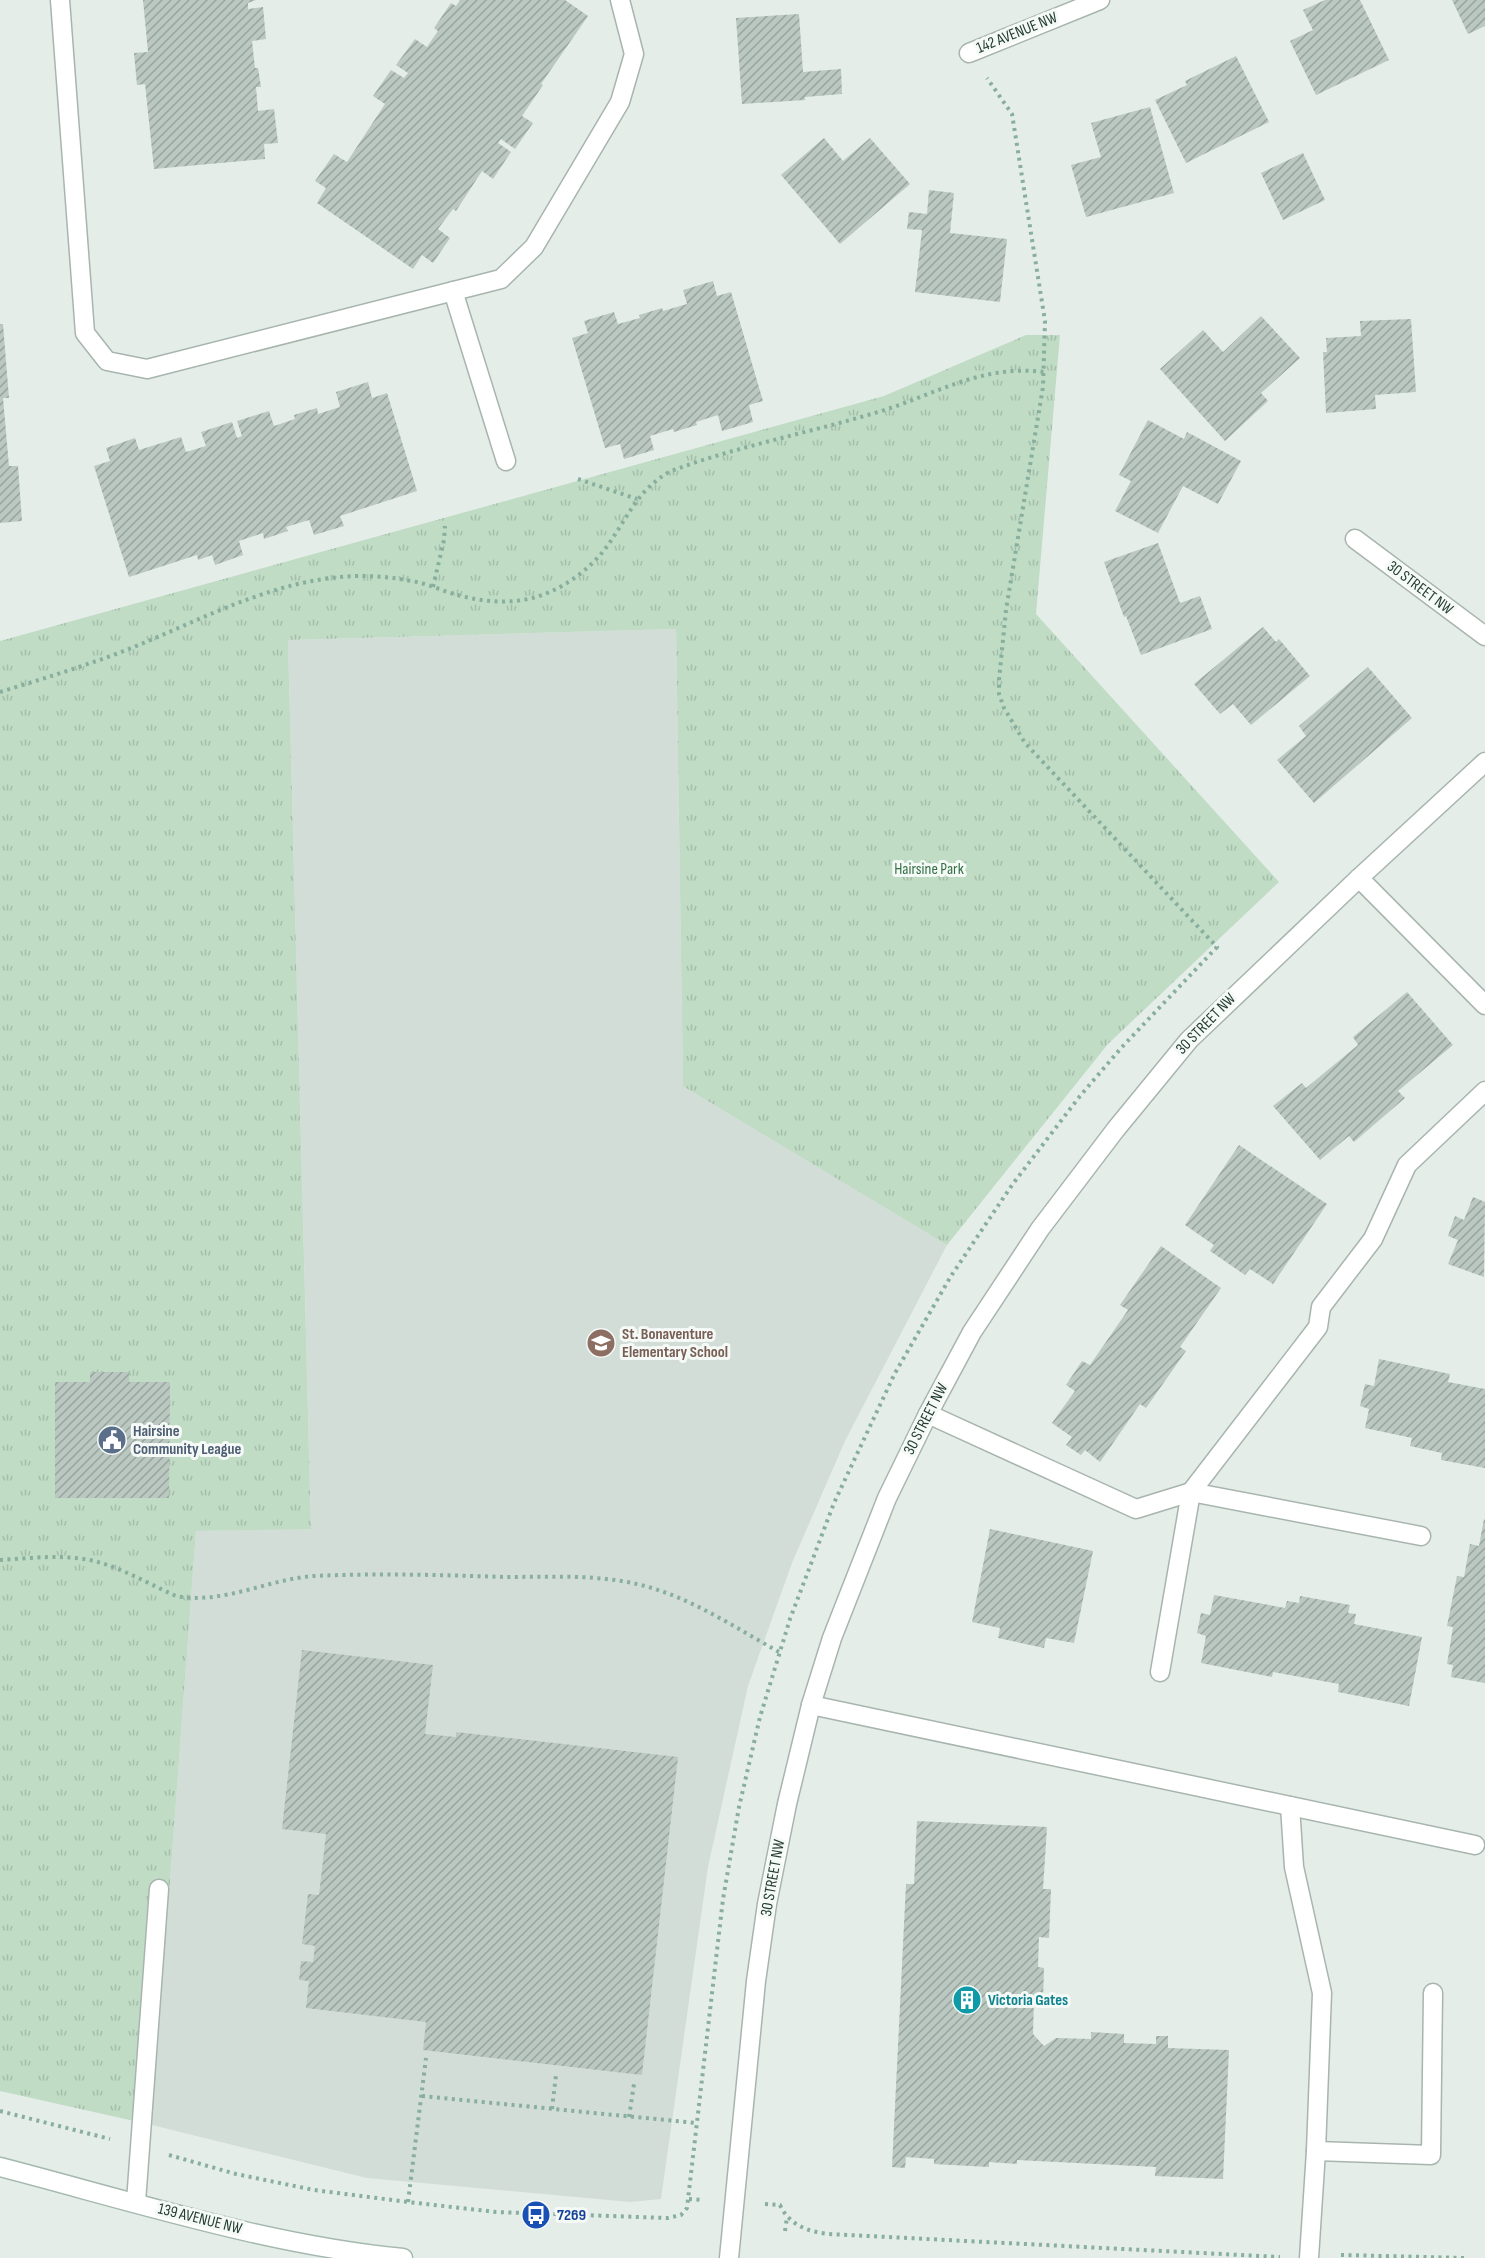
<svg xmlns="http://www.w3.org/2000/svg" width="1485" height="2258" viewBox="0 0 1485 2258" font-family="'Sofia Sans Condensed',sans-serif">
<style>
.built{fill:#d3ddd7}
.park{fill:url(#park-tufts)}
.building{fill:url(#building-hatch)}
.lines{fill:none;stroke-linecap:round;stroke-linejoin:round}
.lane-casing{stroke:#a8b5af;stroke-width:21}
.street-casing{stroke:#a8b5af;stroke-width:21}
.secondary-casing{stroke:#a4b8af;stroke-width:21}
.path{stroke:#88ae9e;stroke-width:4;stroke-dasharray:3 4.5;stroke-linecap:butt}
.lane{stroke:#fff;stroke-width:18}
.street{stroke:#fff;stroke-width:18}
.secondary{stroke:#fff;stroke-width:18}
.labels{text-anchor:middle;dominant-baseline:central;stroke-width:6;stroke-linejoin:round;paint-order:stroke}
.street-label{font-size:16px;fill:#253d35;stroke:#f5faf7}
.park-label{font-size:16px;fill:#337145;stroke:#f5faf7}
.education-label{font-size:16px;font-weight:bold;fill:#785e54;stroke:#f5faf7;text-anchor:start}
.service-label{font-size:16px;font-weight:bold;fill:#4e5e75;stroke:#f5faf7;text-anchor:start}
.culture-label{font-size:16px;font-weight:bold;fill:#0d838f;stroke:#f5faf7;text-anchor:start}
.transit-label{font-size:16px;font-weight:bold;fill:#164399;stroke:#f5faf7;text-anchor:start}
</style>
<defs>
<pattern id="park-tufts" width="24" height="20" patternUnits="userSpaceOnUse" patternTransform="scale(1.5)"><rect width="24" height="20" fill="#c0dcc5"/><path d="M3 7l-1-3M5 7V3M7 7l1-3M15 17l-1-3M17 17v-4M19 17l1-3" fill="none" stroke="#a5beaa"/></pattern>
<pattern id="building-hatch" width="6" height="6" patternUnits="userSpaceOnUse" patternTransform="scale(1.5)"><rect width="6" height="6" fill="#bac8c1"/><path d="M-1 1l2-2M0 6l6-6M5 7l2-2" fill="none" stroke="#97a49e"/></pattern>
</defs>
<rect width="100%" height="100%" fill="#e5ede9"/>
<!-- built -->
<path class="built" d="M 676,629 L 683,1085 L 947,1245 L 845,1441 L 792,1563 L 748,1686 L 708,1867 L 661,2199 L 630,2202 L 367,2178 L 152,2125 L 196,1531 L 311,1528 L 288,640 Z"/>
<!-- park -->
<path class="park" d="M 1026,335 L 1060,335 L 1036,614 L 1279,882 L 1108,1044 L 947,1245 L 683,1086 L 676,629 L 288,640 L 311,1529 L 196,1531 L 152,2125 L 0,2091 L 0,641 L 884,396 Z"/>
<!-- building -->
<g class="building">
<path d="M 143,0 L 256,0 L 248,3 L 248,9 L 263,7 L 266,39 L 252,41 L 255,68 L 258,68 L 261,87 L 256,87 L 258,111 L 274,109 L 278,143 L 264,144 L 265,159 L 154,169 L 145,84 L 137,85 L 134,53 L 148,52 Z"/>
<path d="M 460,0 L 565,0 L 588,16 L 541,84 L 543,85 L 522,116 L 533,123 L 515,149 L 501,139 L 498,143 L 511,152 L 493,179 L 482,171 L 456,211 L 453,209 L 438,229 L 450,238 L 433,263 L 422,255 L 413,269 L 317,203 L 326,188 L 315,181 L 334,154 L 347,162 L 385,104 L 373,96 L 391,70 L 404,78 L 408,73 L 396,65 L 415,39 L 427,47 L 438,31 L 434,28 L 451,3 L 456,6 Z"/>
<path d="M 1325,0 L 1360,0 L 1389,60 L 1316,95 L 1290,41 L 1313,30 L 1303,10 Z"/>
<path d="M 1452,0 L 1485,0 L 1485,26 L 1468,34 Z"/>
<path d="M 799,14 L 803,72 L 841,69 L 842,94 L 805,97 L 805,100 L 742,104 L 736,18 Z"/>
<path d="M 1236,56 L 1269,122 L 1186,163 L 1155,100 L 1187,85 L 1185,81 Z"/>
<path d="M 1150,107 L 1174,193 L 1086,217 L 1071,165 L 1101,157 L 1091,123 Z"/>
<path d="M 824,138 L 843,161 L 870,138 L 910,184 L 840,244 L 781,175 Z"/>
<path d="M 1303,153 L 1325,200 L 1283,220 L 1261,173 Z"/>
<path d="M 929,190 L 954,193 L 950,233 L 1007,239 L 1000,302 L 915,292 L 922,230 L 907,229 L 909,212 L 927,214 Z"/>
<path d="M 713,281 L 717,296 L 731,292 L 763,401 L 749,405 L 753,422 L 722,431 L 718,415 L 696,422 L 697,425 L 674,432 L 673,429 L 650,436 L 654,450 L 624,459 L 620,444 L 605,448 L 572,338 L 588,333 L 584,321 L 614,312 L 618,324 L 640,318 L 639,315 L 662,308 L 663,311 L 687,304 L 683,290 Z"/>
<path d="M 1261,316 L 1300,358 L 1261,393 L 1268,401 L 1225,441 L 1160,369 L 1203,330 L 1223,352 Z"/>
<path d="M 1411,319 L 1416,392 L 1375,395 L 1376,409 L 1326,413 L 1323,352 L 1327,352 L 1326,338 L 1361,336 L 1360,321 Z"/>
<path d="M 0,324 L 3,324 L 9,398 L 3,398 L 9,466 L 18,466 L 22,521 L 0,523 Z"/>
<path d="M 368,382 L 372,398 L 387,393 L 417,491 L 340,516 L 344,526 L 314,535 L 309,520 L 286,527 L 288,531 L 264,539 L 263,533 L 239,541 L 243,555 L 215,565 L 212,555 L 198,560 L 197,555 L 129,577 L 94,466 L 110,461 L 106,448 L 135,438 L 139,450 L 181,437 L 186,452 L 206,446 L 201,432 L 232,422 L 237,438 L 242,436 L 237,421 L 269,411 L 274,426 L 295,419 L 294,415 L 317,408 L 318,414 L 340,407 L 336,392 Z"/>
<path d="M 1148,420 L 1184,439 L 1187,432 L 1241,461 L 1218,504 L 1183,486 L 1158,533 L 1115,511 L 1131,481 L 1119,475 Z"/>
<path d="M 1158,543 L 1180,603 L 1200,596 L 1212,629 L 1141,655 L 1126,616 L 1124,617 L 1104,562 Z"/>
<path d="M 1263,627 L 1276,642 L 1279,639 L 1310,676 L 1251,725 L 1233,704 L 1220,714 L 1194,684 Z"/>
<path d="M 1368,667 L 1412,718 L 1314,803 L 1277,760 L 1306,736 L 1299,726 Z"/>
<path d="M 1407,992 L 1453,1045 L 1398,1091 L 1405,1098 L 1354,1142 L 1349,1136 L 1320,1160 L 1273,1106 L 1302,1083 L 1306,1088 L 1358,1045 L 1353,1037 Z"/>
<path d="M 1239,1145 L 1327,1204 L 1273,1284 L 1250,1269 L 1245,1275 L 1210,1251 L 1214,1245 L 1185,1225 Z"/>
<path d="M 1473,1197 L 1485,1202 L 1484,1277 L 1448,1264 L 1458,1240 L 1448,1236 L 1455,1216 L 1464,1220 Z"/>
<path d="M 1161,1246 L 1221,1288 L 1180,1347 L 1186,1351 L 1146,1408 L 1140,1404 L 1100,1462 L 1085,1450 L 1081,1455 L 1066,1445 L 1072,1437 L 1052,1423 L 1075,1391 L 1066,1385 L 1082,1361 L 1090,1365 L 1128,1310 L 1120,1305 Z"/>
<path d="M 1379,1359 L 1450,1374 L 1448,1382 L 1485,1389 L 1485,1468 L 1441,1460 L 1442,1453 L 1410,1446 L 1412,1438 L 1365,1428 L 1369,1409 L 1360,1406 L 1365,1384 L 1374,1386 Z"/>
<path d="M 90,1372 L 129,1372 L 129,1382 L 170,1382 L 169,1498 L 55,1498 L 55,1382 L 90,1382 Z"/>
<path d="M 1484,1519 L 1485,1520 L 1485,1683 L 1451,1677 L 1453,1665 L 1447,1664 L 1453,1627 L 1447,1626 L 1457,1576 L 1464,1577 L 1470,1544 L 1479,1546 Z"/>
<path d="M 990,1529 L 1093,1551 L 1074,1643 L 1046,1638 L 1044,1648 L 998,1638 L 1000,1628 L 972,1622 Z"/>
<path d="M 1214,1595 L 1285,1608 L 1287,1601 L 1299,1603 L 1300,1596 L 1350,1605 L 1348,1613 L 1356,1614 L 1354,1624 L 1422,1637 L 1409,1706 L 1338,1692 L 1339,1684 L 1273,1672 L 1272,1677 L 1201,1663 L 1206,1636 L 1197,1633 L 1201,1613 L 1210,1615 Z"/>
<path d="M 302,1650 L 433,1665 L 425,1734 L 456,1737 L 456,1732 L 678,1757 L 642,2075 L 423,2050 L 426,2022 L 306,2008 L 309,1981 L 299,1980 L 301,1961 L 313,1962 L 315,1946 L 302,1944 L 308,1894 L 319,1895 L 326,1834 L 282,1829 Z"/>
<path d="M 917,1821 L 1047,1827 L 1043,1889 L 1051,1889 L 1049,1938 L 1039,1937 L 1038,1967 L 1044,1968 L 1043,2000 L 1034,2000 L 1033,2034 L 1044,2046 L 1056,2038 L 1091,2039 L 1091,2032 L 1124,2034 L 1124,2043 L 1156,2044 L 1156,2036 L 1168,2036 L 1168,2048 L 1229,2050 L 1223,2179 L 1155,2176 L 1156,2167 L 1017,2160 L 1017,2164 L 989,2162 L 989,2167 L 934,2164 L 934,2159 L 906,2157 L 905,2168 L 892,2167 L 906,1884 L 914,1884 Z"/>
</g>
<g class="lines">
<!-- lane casing -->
<g class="lane-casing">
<g id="lane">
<path d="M 1359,878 L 1485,1005"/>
<path d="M 928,1414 L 1136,1509 L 1191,1492 L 1421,1536"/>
<path d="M 1160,1672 L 1191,1492 L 1318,1327 L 1321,1307 L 1373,1239 L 1407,1165 L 1485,1091"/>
<path d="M 811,1705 L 1475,1845"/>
<path d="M 1290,1806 L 1294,1867 L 1322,1993 L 1316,2151 L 1309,2258"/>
<path d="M 1316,2151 L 1431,2155 L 1433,1993"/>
<path d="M 136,2202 L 159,1889"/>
</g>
</g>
<!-- street casing -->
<g class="street-casing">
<g id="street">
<path d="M 60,0 L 85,333 L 107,361 L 147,369 L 501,279 L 534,247 L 620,102 L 634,54 L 620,0"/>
<path d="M 969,53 L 1100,0"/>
<path d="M 453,291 L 506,461"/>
<path d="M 1355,539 L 1485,636"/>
<path d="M 729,2258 L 756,1981 L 767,1904 L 787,1804 L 811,1705 L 832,1638 L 887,1498 L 928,1414 L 972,1332 L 1040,1229 L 1116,1129 L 1189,1040 L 1359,878 L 1485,762"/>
</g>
</g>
<!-- secondary casing -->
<g class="secondary-casing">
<path id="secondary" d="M 0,2167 C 131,2201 268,2245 403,2258"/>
</g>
<!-- path -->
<g class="path">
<path d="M 578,479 L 637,499"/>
<path d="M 433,587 L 444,540 L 445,526"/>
<path d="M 0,692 C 39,680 78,668 116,654 C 190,626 259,585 339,577 C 363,575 387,576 411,581 C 426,583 440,590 454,594 C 481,602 512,605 539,596 C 564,588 589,570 605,549 C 627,520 636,490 671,471 C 738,446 809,433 878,412 C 935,395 981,364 1044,372"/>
<path d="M 0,1560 C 31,1558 64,1554 94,1561 C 122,1568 149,1584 176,1596 C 223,1605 268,1579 314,1576 C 378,1573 442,1575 505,1577 C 550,1577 597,1574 641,1585 C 690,1597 736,1628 779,1652"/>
<path d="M 422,2096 L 696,2123"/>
<path d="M 552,2109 L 556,2075"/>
<path d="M 0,2111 L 110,2139"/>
<path d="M 629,2117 L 634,2084"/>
<path d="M 169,2155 L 236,2174 L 314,2190 L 408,2202 L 496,2212 L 668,2218 L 681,2215 L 687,2208 L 723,1899 L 739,1807 L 760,1717 L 790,1619 L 834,1503 L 895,1373 L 951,1276 L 1012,1185 L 1080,1096 L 1122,1047 L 1217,947 L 1025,743 L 1004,708 L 999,694 L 999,680 L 1006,610 L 1043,387 L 1045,321 L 1012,114 L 987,78"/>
<path d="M 689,2199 L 703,2200"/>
<path d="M 408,2202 L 426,2058"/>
<path d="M 765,2204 L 780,2205 C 789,2225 809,2232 829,2234 L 1280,2257"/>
<path d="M 785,2231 L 787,2217"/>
<path d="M 1341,2255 L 1466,2258"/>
</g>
<!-- lane -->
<use href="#lane" class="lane"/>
<!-- street -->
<use href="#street" class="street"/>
<!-- secondary -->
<use href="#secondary" class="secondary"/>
</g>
<!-- icons -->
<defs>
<g id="school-disc" transform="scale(1.5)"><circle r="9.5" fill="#8d6e63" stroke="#f5faf7"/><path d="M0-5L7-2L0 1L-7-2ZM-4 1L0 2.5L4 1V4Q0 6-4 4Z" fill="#fff"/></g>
<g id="civic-disc" transform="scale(1.5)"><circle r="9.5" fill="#5c6f8a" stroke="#f5faf7"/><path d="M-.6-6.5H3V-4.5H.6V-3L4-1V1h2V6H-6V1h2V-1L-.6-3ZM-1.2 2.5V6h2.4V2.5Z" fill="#fff"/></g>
<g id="building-disc" transform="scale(1.5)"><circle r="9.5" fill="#0f9aa8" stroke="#f5faf7"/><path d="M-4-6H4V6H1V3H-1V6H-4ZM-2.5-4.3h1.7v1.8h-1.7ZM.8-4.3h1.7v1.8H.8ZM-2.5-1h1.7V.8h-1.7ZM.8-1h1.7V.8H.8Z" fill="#fff"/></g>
<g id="bus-disc" transform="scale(1.5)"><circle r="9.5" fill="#1a4fb4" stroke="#f5faf7"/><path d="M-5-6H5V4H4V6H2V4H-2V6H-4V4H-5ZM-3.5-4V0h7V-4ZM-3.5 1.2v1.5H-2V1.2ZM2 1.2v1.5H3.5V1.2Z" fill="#fff"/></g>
</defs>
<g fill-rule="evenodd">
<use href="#school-disc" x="601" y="1343"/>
<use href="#civic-disc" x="112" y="1440"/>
<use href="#building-disc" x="967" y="2000"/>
<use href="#bus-disc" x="536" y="2215"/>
</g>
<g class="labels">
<!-- street labels -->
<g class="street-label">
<text transform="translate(1017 33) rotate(-22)">142 AVENUE NW</text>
<text transform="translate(1420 588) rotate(37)">30 STREET NW</text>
<text transform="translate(1206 1024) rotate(-46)">30 STREET NW</text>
<text transform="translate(926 1419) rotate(-63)">30 STREET NW</text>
<text transform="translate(773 1878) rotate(-80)">30 STREET NW</text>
<text transform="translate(200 2219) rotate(14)">139 AVENUE NW</text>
</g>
<!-- park labels -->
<g class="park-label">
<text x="929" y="869">Hairsine Park</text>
</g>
<!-- education labels -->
<g class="education-label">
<text x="622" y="1334">St. Bonaventure<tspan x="622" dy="18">Elementary School</tspan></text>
</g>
<!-- service labels -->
<g class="service-label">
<text x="133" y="1431">Hairsine<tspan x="133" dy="18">Community League</tspan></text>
</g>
<!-- culture labels -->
<g class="culture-label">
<text x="988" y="2000">Victoria Gates</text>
</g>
<!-- transit labels -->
<g class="transit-label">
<text x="557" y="2215">7269</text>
</g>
</g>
</svg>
